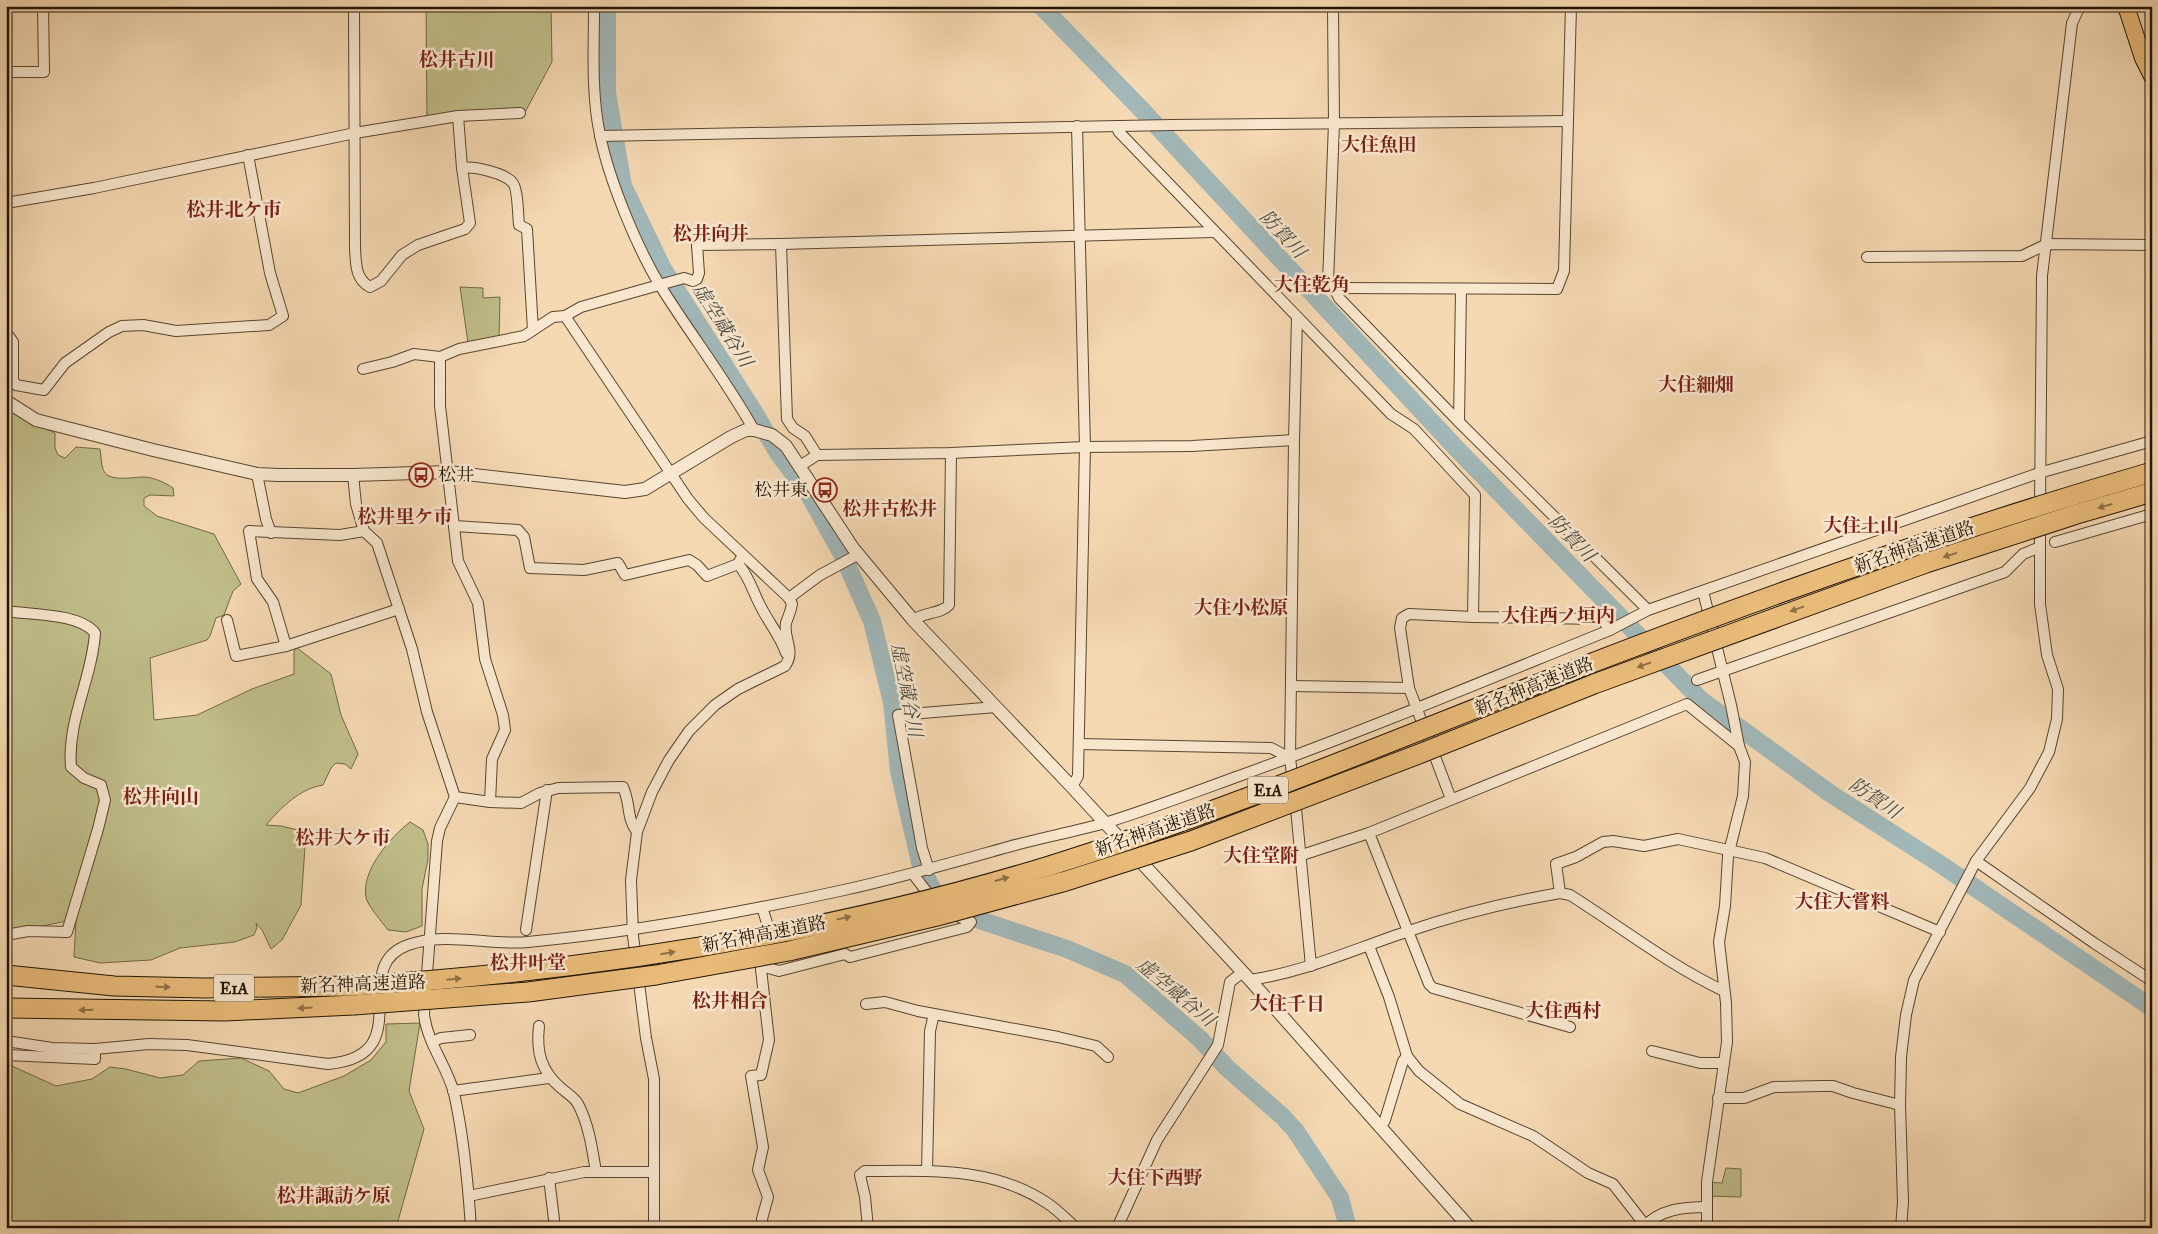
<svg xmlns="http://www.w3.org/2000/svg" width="2158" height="1234" viewBox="0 0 2158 1234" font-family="'IM FELL Great Primer','Noto Serif JP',serif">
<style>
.green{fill:#c0be8a;stroke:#726946}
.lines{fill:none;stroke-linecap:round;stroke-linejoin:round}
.river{stroke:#a1b7b8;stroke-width:18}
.minor-casing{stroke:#58452e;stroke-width:12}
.tertiary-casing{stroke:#58452e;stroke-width:14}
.primary-casing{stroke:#231401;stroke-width:18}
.motorway-casing{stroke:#231401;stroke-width:21}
.minor{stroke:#f8e6ce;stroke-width:10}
.tertiary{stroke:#f8e6ce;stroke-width:12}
.primary{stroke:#eabc7a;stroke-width:16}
.motorway{stroke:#eabc7a;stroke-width:19}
.motorway-bridge-casing{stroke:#231401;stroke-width:21;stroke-linecap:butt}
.motorway-bridge{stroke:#eabc7a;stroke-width:19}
.oneway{fill:#907044}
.labels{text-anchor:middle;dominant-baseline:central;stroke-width:5;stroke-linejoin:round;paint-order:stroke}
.shield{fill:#f8e6ce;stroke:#63533e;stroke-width:1}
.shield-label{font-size:16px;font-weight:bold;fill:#231401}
.poi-label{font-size:18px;fill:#231401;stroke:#f8e6ce;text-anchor:start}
.street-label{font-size:18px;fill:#231401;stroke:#f8e6ce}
.neighbourhood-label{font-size:19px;font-weight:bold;fill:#7a1f14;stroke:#f8e6ce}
.water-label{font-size:19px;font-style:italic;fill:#4f4d41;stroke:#f8e6ce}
</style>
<rect width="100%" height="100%" fill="#f5d9b3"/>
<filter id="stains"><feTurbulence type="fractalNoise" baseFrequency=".004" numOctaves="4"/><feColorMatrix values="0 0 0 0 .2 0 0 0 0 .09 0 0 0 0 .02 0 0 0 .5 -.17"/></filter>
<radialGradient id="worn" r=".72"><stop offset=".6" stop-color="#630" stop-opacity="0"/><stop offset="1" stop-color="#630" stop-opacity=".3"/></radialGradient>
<!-- green -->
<g class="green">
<path d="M 426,6 L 551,6 L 552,62 L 523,116 L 427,119 Z"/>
<path d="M 460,287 L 483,288 L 483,298 L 500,297 L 499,338 L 468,343 Z"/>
<path d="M 6,409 L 55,433 L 55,448 L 58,455 L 65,458 L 76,447 L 100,449 C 101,455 101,463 103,469 C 108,483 132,477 144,477 C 153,477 166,483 173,488 L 174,496 L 150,495 L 144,498 L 144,506 L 157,516 L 214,534 L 241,584 L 233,591 L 224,615 L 216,618 L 210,636 L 207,640 L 150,658 L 154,720 L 197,715 L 252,689 L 294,674 L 294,651 L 297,648 L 331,674 L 341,715 L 358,754 L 351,769 L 345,764 L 336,763 L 331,768 L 323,785 C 299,789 282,807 266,825 L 281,826 L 306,832 L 301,905 L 282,940 L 271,949 L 262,930 L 256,923 L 257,928 L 254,935 L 235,942 L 180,948 L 151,960 L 100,963 L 74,957 L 76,919 L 19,931 L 6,930 Z"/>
<path d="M 410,822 L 423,830 L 428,844 L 428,859 L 422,889 L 422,926 L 406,932 L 388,930 C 382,922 367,905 366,897 C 361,870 391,837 410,822 Z"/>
<path d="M 420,1023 L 409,1091 L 424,1129 L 396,1228 L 6,1228 L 6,1066 L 12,1066 L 56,1086 L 92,1079 L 110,1067 L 126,1069 L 160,1078 L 183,1075 L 199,1061 L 241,1058 L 269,1071 L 284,1089 L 298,1093 L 344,1076 L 371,1060 L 386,1042 L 386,1024 Z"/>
<path d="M 1726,1168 L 1741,1169 L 1741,1197 L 1707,1196 L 1707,1182 L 1722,1183 Z"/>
</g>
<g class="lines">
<!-- river -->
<g class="river">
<path d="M 607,6 L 607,93 L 623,186 L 662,267 L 754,412 L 778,453 L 808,493 L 843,556 L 872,621 L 892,702 L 899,771 L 920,862 L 931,887 L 942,902 L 970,917 L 1067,949 L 1125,974 L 1200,1039 L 1227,1068 L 1282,1116 L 1295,1130 L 1340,1198 L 1348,1228"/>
<path d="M 1041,6 L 1140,108 L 1456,448 L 1701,700 L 1831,794 L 1943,866 L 2152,1008"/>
</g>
<!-- minor casing -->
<g class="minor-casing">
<g id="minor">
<path d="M 354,6 L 355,248 C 356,263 355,279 370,287 L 381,281 L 402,255 L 418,245 L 465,229 L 470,223 L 462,168 L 458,116"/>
<path d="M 594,6 C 594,49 591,93 600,135 C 609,180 637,248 661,287 C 691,335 726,380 754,430"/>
<path d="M 6,72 L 44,72 L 43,6"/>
<path d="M 1116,126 L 1119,132 L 1391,414 L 1414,429 L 1475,495 L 1473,617 L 1602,619 L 1610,630"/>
<path d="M 600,136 L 1172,125 L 1567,121"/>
<path d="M 462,168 C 474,166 504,173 512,182 C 518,187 518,216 519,225 L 527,229 L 533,330"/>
<path d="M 6,203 L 94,188 L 355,133 L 458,116 L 520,113"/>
<path d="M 781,244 L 1213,232"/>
<path d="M 1867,257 L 2022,256 L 2047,244 L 2152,245"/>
<path d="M 1328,283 L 1334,288 L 1339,298 L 1459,422 L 1648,610"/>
<path d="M 1324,285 L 1328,283 L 1334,123 L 1333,6"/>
<path d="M 1334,288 L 1557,289 L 1564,271 L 1571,6"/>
<path d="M 565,316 L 688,499 L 704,518 L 789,598 L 820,575 L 859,554"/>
<path d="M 6,332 L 13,342 L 13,380 L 16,385 L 44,390 L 65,363 L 109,332 L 122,326 L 143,325 L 176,331 L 269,325 L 283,316 L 270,273 L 248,155"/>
<path d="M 440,357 L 440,406 L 458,561 L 478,603 L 485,659 L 503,715 L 505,730 L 492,759 L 490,802"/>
<path d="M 363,369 L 392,362 L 414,354 L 440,357 L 459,349 L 524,336 L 553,317 L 565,316 L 581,307 L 684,278 L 693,281 L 697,279 L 699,273 L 697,245 L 781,244 L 787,419 L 793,428 L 805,436 L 817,455"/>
<path d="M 1459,422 L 1461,289"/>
<path d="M 800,466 L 817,455 L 951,453 L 1085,447 L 1192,446 L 1294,440"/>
<path d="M 257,474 L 266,519 L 271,533"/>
<path d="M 353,475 L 356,504 L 364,531 L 377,543 L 412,649 L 427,712 L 455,797"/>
<path d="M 2040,509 L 2042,276 L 2072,23 L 2080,6"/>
<path d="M 454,526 L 518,530 L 524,537 L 530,568 L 584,570 L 618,563 L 625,575 L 689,560 L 697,565 L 707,576 L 738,564 L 743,555"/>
<path d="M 2055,542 L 2152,514"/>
<path d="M 738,564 C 749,576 753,592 760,605 C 768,622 780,635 786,653"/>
<path d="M 1703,591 L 1731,705 L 1739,746 L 1745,762 L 1743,796 L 1728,856 L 1725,906 L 1719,942 L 1726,1003 L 1727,1042 L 1707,1182 L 1707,1228"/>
<path d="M 6,611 C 31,615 79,613 95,633 C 92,679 67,720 71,767 L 84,778 L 101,785 L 105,800 L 98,829 L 67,932 L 28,931 L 6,935"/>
<path d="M 227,620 L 236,656 L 286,646 L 399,609"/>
<path d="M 913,620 C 924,612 941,614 949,605 L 951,453"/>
<path d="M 286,646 L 273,602 L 257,579 L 249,531 L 340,535 L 364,531"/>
<path d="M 1697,680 L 2005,572 L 2023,554 L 2040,547"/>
<path d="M 1292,686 L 1409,688 L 1400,628 L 1402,618 L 1409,614 L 1473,617"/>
<path d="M 1409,688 L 1451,799"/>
<path d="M 1079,744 L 1271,748 L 1290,758"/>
<path d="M 1293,783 L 1290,758 L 1294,440 L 1297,317"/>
<path d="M 1072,787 L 1078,776 L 1085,447 L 1077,126"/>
<path d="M 455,797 L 440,828 L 437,841 L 424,1014 C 427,1043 447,1066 454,1093 C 464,1138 468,1182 471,1228"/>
<path d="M 455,797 L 490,802 L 521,803 L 540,793 L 558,788 L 623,787 C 631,805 626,817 637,832"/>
<path d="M 1295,798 L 1311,966"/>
<path d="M 1302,855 L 1369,833"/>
<path d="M 1976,861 L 2094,943 L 2152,981"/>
<path d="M 929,870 L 922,848 L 898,715 L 996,707"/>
<path d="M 913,874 L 933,900"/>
<path d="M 1560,893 L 1556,864 L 1576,857 L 1603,842 L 1613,841 L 1644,846 L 1678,839 L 1765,858 L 1940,932"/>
<path d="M 762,907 L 767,923 L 761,969 L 769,1040 L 761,1075 L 751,1076 L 763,1147 L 758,1170 L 768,1197 L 762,1219 L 763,1228"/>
<path d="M 526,930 L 547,790"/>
<path d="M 1369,946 L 1389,997 L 1407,1056 L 1419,1071 L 1460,1104 L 1533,1136 L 1588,1173 L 1613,1184 L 1645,1225"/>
<path d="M 761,966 L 779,971 L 845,954 L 850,957 L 967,927 L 971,922 L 953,914"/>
<path d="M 1250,980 C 1308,971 1354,949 1409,931 C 1459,914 1508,902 1560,893 L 1570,895 C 1621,927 1669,965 1724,991"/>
<path d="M 866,1004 L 885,1002 L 918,1011 L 1058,1037 L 1096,1046 L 1108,1057"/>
<path d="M 539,1026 C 536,1052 541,1071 561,1088 C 567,1093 575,1098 578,1104 C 589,1125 592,1148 596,1172"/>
<path d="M 1570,1027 L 1433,988 L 1429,984 L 1369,833 L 1687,704 L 1739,746"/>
<path d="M 6,1041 L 52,1048 L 95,1049 L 149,1044 L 187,1045 L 328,1064 C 421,1056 346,967 408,945 C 446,931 489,946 528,942 C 634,932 740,913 844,890 C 899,878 954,862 1008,847 C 1040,838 1073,832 1105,823 C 1150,809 1195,792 1239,776 C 1364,731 1486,680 1610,630 L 1648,610 L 2039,473 L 2152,441"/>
<path d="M 432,1042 L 441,1038 L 470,1035"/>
<path d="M 1652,1051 L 1700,1063 L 1724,1063"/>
<path d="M 6,1055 L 95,1059 L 95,1049"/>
<path d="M 453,1091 L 549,1078"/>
<path d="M 1718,1098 L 1744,1098 L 1774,1087 L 1822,1086 L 1833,1086 L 1853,1093 L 1900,1105"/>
<path d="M 1380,1128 L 1385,1120 L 1403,1061 L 1407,1056"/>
<path d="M 927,1171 L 930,1031 L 934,1014"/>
<path d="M 549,1178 L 555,1228"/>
<path d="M 469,1196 L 584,1172 L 654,1172"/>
<path d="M 654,1228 L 654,1079 L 646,1038 L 633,936 L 631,880 L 637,832 L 652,792 L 669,760 L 689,731 L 715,705 L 738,689 L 785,666 C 796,651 783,639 786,623 C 788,617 791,611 792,604 L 789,598"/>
<path d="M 868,1228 L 865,1197 L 860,1175 L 865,1171 C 928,1171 992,1166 1047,1203 C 1058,1210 1067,1220 1076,1228"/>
<path d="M 1117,1228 L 1157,1140 L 1218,1045 L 1230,982 L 1243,972"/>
<path d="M 1643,1228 C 1659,1209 1684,1207 1707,1207"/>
<path d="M 1901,1228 L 1903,1202 L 1900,1105 L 1901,1057 L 1906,1015 L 1914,980 L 1976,861 L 2030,788 L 2049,752 L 2057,719 L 2058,689 L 2047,655 L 2040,604 L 2040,523"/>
</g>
</g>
<!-- tertiary casing -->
<g class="tertiary-casing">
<path id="tertiary" d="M 6,401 L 36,420 L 153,450 L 257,474 L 278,475 L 353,475 L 448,472 L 625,492 L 645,489 L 731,437 L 746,430 L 754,430 L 772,435 L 786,446 L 853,548 L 913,620 L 1072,787 L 1250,980 L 1470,1228"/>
</g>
<!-- primary casing -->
<g class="primary-casing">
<path id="primary" d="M 2126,6 L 2143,58 L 2152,76"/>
</g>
<!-- motorway casing -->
<g class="motorway-casing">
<g id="motorway">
<path d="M 6,975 L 114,986 L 204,988 L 353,986"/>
<path d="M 6,1008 L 225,1011 L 354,1005"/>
</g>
</g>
<!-- minor -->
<use href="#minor" class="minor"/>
<!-- tertiary -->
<use href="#tertiary" class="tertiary"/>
<!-- primary -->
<use href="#primary" class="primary"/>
<!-- motorway -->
<use href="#motorway" class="motorway"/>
<!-- motorway-bridge casing -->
<g class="motorway-bridge-casing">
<g id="motorway-bridge">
<path d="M 353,986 C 589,971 824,935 1049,866 C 1227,811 1398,738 1571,671 C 1762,597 1955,529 2152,472"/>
<path d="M 354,1005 L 528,992 L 656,975 L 789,951 L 937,916 L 1066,881 L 1191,841 L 1424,752 L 1594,684 L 1926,563 L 2077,514 L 2152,492"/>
</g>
</g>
<!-- motorway-bridge -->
<use href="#motorway-bridge" class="motorway-bridge"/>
</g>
<!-- one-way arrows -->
<defs><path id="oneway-solid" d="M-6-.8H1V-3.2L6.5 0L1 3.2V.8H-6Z" transform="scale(1.25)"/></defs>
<g class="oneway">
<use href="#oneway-solid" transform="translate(2105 506) rotate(164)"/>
<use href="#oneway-solid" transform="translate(1950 555) rotate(162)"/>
<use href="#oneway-solid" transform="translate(1797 609) rotate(160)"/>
<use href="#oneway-solid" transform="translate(1644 665) rotate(160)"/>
<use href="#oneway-solid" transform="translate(1002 879) rotate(-15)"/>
<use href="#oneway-solid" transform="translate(844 918) rotate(-12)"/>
<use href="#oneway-solid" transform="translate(668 953) rotate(-10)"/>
<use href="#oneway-solid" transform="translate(454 979) rotate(-5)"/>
<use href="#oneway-solid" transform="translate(163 987) rotate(2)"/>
<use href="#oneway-solid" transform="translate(305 1008) rotate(177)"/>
<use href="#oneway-solid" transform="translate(86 1010) rotate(179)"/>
</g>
<!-- icons -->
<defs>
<g id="bus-ring" transform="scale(1.25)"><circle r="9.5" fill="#f8e6ce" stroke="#8f2418" stroke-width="1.5"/><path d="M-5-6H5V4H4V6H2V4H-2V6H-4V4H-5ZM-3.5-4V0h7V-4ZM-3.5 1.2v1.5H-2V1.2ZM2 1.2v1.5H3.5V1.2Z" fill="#8f2418"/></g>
</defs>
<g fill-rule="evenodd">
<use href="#bus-ring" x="421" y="475"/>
<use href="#bus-ring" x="825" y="490"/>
</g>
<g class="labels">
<!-- shield labels -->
<g class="shield">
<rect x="1248" y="776.5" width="40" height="27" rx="4"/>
<rect x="214" y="974.5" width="40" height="27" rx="4"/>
</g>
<g class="shield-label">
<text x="1268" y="790">E1A</text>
<text x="234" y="988">E1A</text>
</g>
<!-- poi labels -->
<g class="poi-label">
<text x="438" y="475">松井</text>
<text x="808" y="490" text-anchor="end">松井東</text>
</g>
<!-- street labels -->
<g class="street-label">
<text transform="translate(1914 547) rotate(-19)">新名神高速道路</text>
<text transform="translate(1534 686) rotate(-22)">新名神高速道路</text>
<text transform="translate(1155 830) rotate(-19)">新名神高速道路</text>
<text transform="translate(764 934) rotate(-11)">新名神高速道路</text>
<text transform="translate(363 984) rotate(-2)">新名神高速道路</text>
</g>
<!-- neighbourhood labels -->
<g class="neighbourhood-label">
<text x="457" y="59">松井古川</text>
<text x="1379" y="144">大住魚田</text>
<text x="234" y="209">松井北ケ市</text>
<text x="711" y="233">松井向井</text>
<text x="1312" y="284">大住乾角</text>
<text x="1696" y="384">大住細畑</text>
<text x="890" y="508">松井古松井</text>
<text x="405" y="516">松井里ケ市</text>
<text x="1861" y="525">大住土山</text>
<text x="1241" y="607">大住小松原</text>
<text x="1558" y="615">大住西ノ垣内</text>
<text x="161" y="796">松井向山</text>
<text x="343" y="837">松井大ケ市</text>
<text x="1261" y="855">大住堂附</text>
<text x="1842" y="901">大住大嘗料</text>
<text x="528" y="962">松井叶堂</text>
<text x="730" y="1000">松井相合</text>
<text x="1287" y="1003">大住千日</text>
<text x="1563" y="1010">大住西村</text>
<text x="1155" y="1177">大住下西野</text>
<text x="334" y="1195">松井諏訪ケ原</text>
</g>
<!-- water labels -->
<g class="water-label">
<text transform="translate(1283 234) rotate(47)">防賀川</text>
<text transform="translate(723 325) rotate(58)">虚空蔵谷川</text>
<text transform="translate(1572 538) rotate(46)">防賀川</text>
<text transform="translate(907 690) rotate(79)">虚空蔵谷川</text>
<text transform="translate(1875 798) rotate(34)">防賀川</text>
<text transform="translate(1176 992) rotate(40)">虚空蔵谷川</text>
</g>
</g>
<!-- margin -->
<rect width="2158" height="1234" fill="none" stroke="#f5d9b3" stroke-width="25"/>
<rect x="8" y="8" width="2143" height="1219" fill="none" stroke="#231401" stroke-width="2.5"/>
<rect x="12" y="12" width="2133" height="1209" fill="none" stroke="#231401"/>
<rect width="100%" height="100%" filter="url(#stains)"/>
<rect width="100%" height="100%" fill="url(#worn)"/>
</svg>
